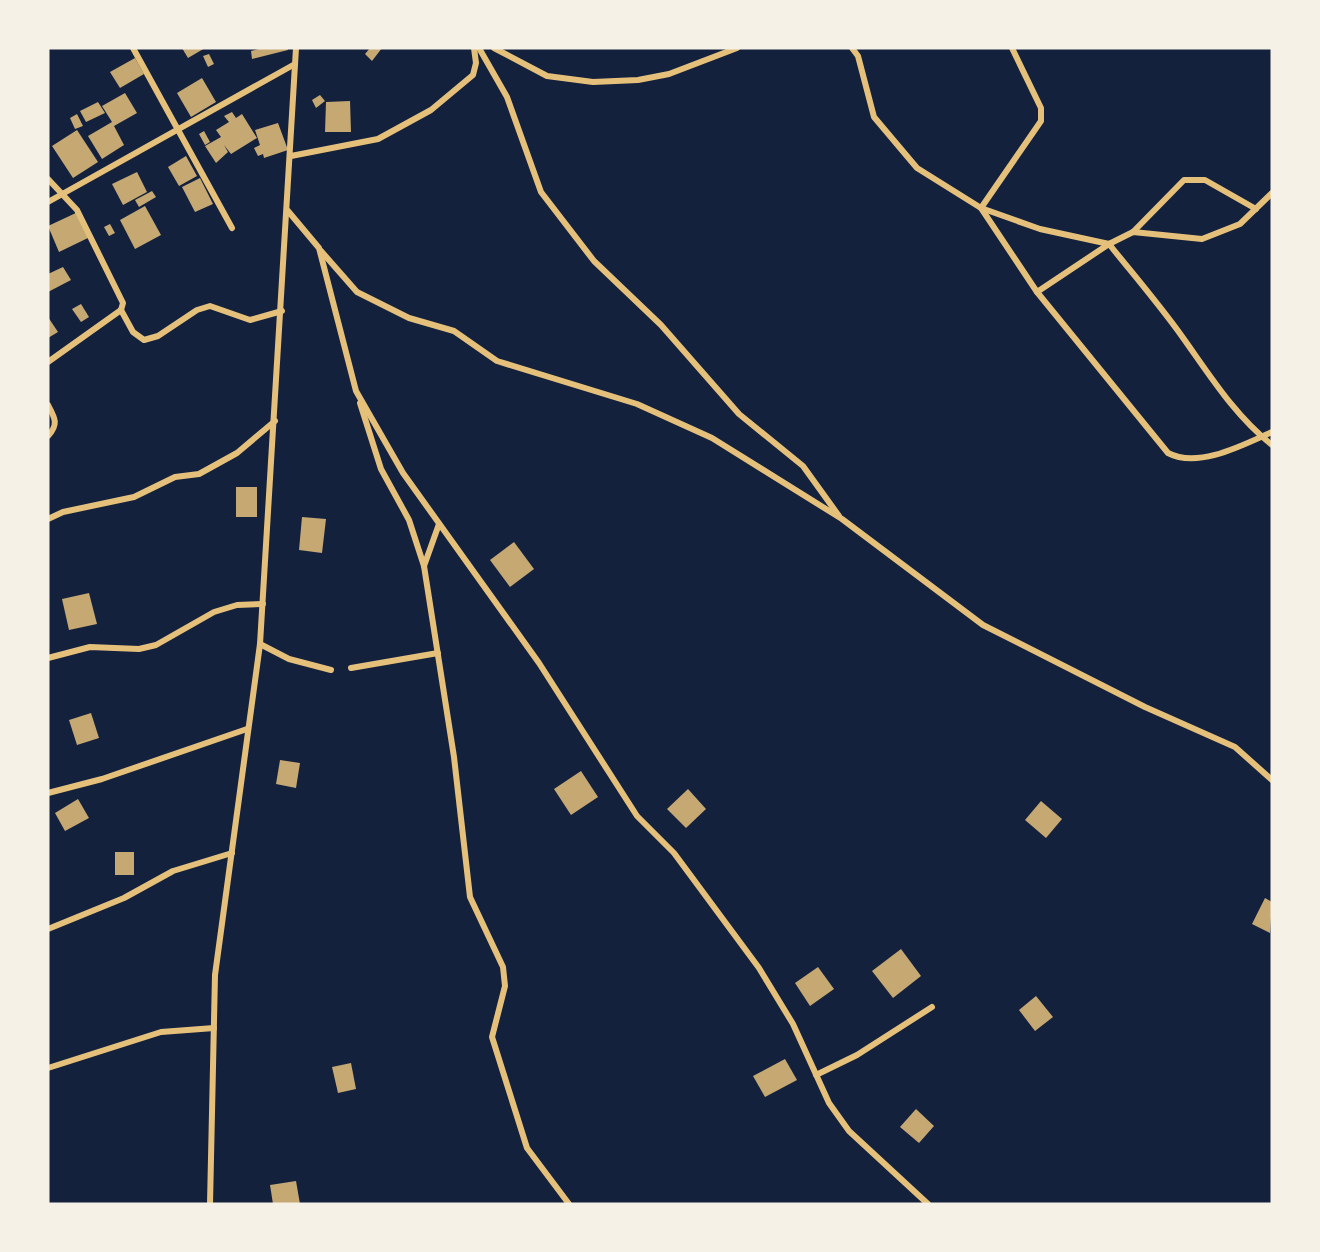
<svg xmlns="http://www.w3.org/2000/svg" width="1320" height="1252" viewBox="0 0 1320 1252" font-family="Mulish,sans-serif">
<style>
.building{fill:#c6a872}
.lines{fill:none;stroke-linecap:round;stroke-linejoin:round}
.minor{stroke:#e5c07b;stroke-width:6}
</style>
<rect width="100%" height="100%" fill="#14213d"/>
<!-- building -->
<g class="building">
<path d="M 182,48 L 205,48 L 188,58 Z"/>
<path d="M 287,48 L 288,50 L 252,59 L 251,51 L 262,48 Z"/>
<path d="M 370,48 L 382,48 L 372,61 L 365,54 Z"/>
<path d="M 209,54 L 214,64 L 208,67 L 203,56 Z"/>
<path d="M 135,58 L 144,74 L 120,88 L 110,72 Z"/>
<path d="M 202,78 L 216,102 L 191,117 L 177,93 Z"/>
<path d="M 125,93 L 137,113 L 114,126 L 124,145 L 102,159 L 88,136 L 112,122 L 102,106 Z"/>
<path d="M 320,95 L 325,101 L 316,108 L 312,100 Z"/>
<path d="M 350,101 L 351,132 L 325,132 L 326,102 Z"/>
<path d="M 98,102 L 105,113 L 86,122 L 80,111 Z"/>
<path d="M 232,112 L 236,118 L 242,114 L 257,138 L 231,154 L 224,145 L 228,152 L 216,163 L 205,146 L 221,137 L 216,130 L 229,122 L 224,116 Z"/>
<path d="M 77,114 L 83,126 L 75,129 L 70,118 Z"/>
<path d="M 278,123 L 288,150 L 264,158 L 263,154 L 258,156 L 254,148 L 260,145 L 255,130 Z"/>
<path d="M 77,130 L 98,162 L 73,178 L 52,146 Z"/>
<path d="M 204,131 L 210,142 L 205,145 L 199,134 Z"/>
<path d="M 186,156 L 197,176 L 179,186 L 168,167 Z"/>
<path d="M 137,172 L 147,192 L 123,205 L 112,184 Z"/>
<path d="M 200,178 L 213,204 L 195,212 L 182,187 Z"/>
<path d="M 152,191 L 156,197 L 139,207 L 135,200 Z"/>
<path d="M 145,206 L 161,235 L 135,249 L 120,220 Z"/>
<path d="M 78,212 L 90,237 L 59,252 L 48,226 Z"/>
<path d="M 110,224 L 115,233 L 109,236 L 104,227 Z"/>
<path d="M 63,267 L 71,280 L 48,292 L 48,274 Z"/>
<path d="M 81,304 L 89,317 L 81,322 L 72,309 Z"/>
<path d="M 48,317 L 58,332 L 48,338 Z"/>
<rect x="236" y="487" width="21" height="30"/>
<path d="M 302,517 L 326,519 L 322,553 L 299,550 Z"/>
<path d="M 514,542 L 534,569 L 510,587 L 490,560 Z"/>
<path d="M 89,593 L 97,624 L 69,630 L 62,599 Z"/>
<path d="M 91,713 L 99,738 L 77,745 L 69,720 Z"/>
<path d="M 280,760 L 300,763 L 296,788 L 276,784 Z"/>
<path d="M 581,771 L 598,797 L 571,815 L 554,789 Z"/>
<path d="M 688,789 L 706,809 L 686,828 L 667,809 Z"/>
<path d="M 78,799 L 89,818 L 65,831 L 55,813 Z"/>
<path d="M 1041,801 L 1062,819 L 1046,838 L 1025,820 Z"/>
<rect x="115" y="852" width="19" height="23"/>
<path d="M 1265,898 L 1272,902 L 1270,933 L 1252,924 Z"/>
<path d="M 901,949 L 921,976 L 893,998 L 872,971 Z"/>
<path d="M 818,967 L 834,989 L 810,1006 L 795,983 Z"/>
<path d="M 1036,996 L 1053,1017 L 1035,1031 L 1019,1010 Z"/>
<path d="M 785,1059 L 797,1080 L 765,1097 L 753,1076 Z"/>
<path d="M 351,1063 L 356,1089 L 338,1093 L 332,1067 Z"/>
<path d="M 916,1109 L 934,1126 L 919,1143 L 900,1127 Z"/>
<path d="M 296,1181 L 300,1204 L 273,1204 L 270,1185 Z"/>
</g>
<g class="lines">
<!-- minor -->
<g class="minor">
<path d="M 133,48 L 232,228"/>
<path d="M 479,48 L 507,97 L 541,192 L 594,261 L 661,325 L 739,414 L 803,466 L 839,516"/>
<path d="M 494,48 L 547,76 L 593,82 L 638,80 L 669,74 L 737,48"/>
<path d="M 852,48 L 858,56 L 874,117 L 917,168 L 981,208 L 1040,229 L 1109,244 L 1133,232 L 1202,239 L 1240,224 L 1272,193"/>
<path d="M 1012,48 L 1041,108 L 1041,121 L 981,208 L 1037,292 L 1168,453 C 1198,469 1243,445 1272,432"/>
<path d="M 291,156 L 378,139 L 431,110 L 473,75 L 476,63 L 474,48"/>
<path d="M 48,179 L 77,210 L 123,303 L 121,310 L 48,362"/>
<path d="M 48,202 L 295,64"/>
<path d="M 288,211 L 319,248 L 356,391 L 403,473 L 539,663 L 637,816 L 674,853 L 759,968 L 793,1024 L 829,1103 L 849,1131 L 928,1204"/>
<path d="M 1133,232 L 1184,180 L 1205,180 L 1256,209"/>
<path d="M 321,251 L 357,292 L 409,318 L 454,331 L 497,361 L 637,404 L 712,438 L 842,519 L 983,625 L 1145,707 L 1235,747 L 1272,780"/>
<path d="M 1037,292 L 1109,244 C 1133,274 1158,303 1181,335 C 1209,374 1234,415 1272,445"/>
<path d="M 121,310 L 133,332 L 144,340 L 158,336 L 197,310 L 210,306 L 250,320 L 282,311"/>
<path d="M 360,403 L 381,469 L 409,520 L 424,566 L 454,757 L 470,897 L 503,967 L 505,986 L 492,1037 L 527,1148 L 569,1204"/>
<path d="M 48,405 C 55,418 59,424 48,436"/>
<path d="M 48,519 L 63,512 L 134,497 L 175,477 L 199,474 L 237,453 L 275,421"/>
<path d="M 424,566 L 439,524"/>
<path d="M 260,644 L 289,659 L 331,670"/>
<path d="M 48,658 L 90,647 L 139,649 L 156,645 L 214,612 L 237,605 L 263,604"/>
<path d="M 351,668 L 438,653"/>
<path d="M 48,793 L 102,779 L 247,729"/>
<path d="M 48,929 L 124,898 L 173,871 L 232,853"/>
<path d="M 48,1068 L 161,1032 L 214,1028"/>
<path d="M 816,1075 L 857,1055 L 932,1007"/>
<path d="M 210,1204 L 215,975 L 260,644 L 296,48"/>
</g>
</g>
<!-- border -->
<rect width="1320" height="1252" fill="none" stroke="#f6f1e7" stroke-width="99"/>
</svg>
